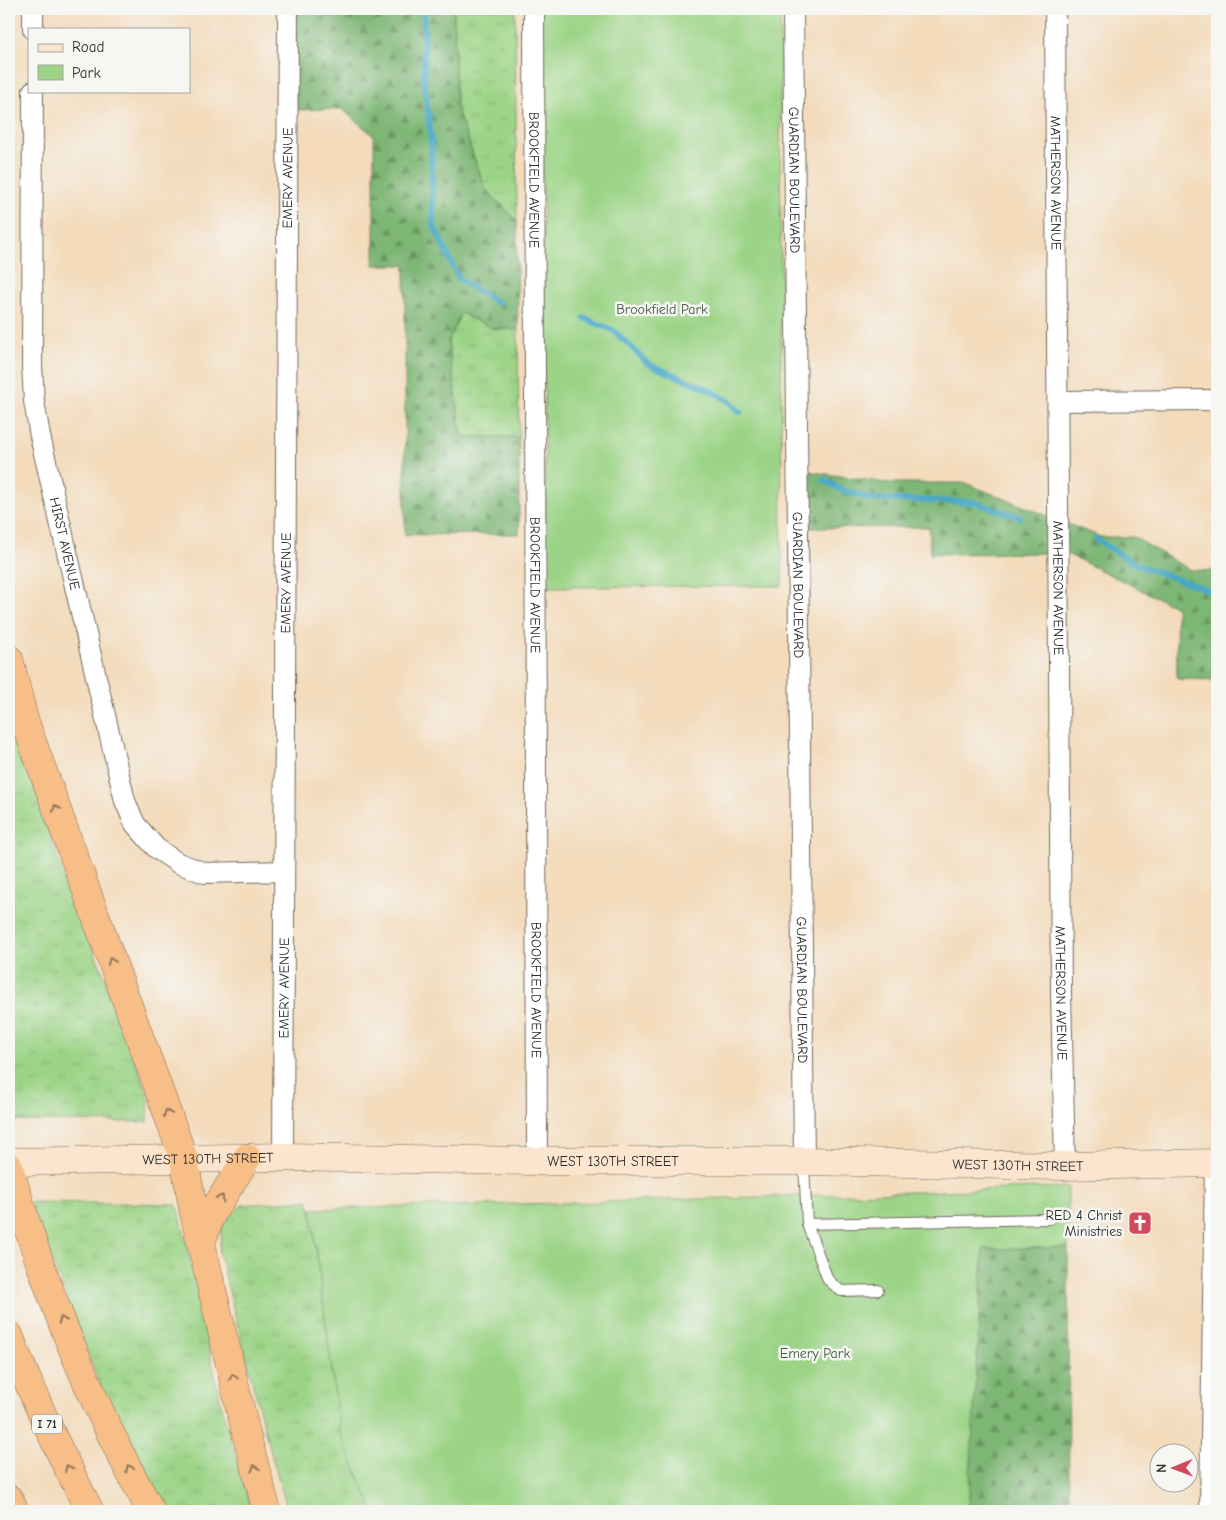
<svg xmlns="http://www.w3.org/2000/svg" width="1226" height="1520" viewBox="0 0 1226 1520" font-family="'Comic Neue',sans-serif">
<style>
.grass{fill:url(#grass-tufts);stroke:#648059}
.forest{fill:url(#forest-firs);stroke:#547050}
.park{fill:#9cd487;stroke:#648059}
.lines{fill:none;stroke-linecap:round;stroke-linejoin:round}
.stream{stroke:#46a9c6;stroke-width:6}
.lane-casing{stroke:#71695d;stroke-width:12}
.street-casing{stroke:#71695d;stroke-width:22}
.secondary-casing{stroke:#71695d;stroke-width:29}
.highway-casing{stroke:#71695d;stroke-width:29}
.lane{stroke:#fff;stroke-width:10}
.street{stroke:#fff;stroke-width:20}
.secondary{stroke:#fce5cf;stroke-width:28}
.highway{stroke:#f7be87;stroke-width:28}
.oneway{stroke:#917459}
.labels{text-anchor:middle;dominant-baseline:central;stroke-width:5;stroke-linejoin:round;paint-order:stroke}
.shield{fill:#f6f6f2;stroke:#686867;stroke-width:1}
.shield-label{font-size:12px;font-weight:bold;fill:#2b2b2b}
.street-label{font-size:14px;fill:#2b2b2b;stroke:#f6f6f2}
.park-label{font-size:14px;fill:#475542;stroke:#f6f6f2}
.poi-label{font-size:14px;fill:#2b2b2b;stroke:#f6f6f2;text-anchor:end}
</style>
<defs>
<pattern id="grass-tufts" width="24" height="20" patternUnits="userSpaceOnUse" patternTransform="scale(1.25)"><rect width="24" height="20" fill="#9cd487"/><path d="M3 7l-1-3M5 7V3M7 7l1-3M15 17l-1-3M17 17v-4M19 17l1-3" fill="none" stroke="#87b675"/></pattern>
<pattern id="forest-firs" width="22" height="20" patternUnits="userSpaceOnUse" patternTransform="scale(1.25)"><rect width="22" height="20" fill="#7db674"/><path d="M5 1l3.5 6h-7zM16 11l3.5 6h-7z" fill="#67945f"/></pattern>
</defs>
<rect width="100%" height="100%" fill="#f6f6f2"/>
<filter id="ink" filterUnits="userSpaceOnUse"><feTurbulence type="fractalNoise" baseFrequency=".02" numOctaves="2"/><feDisplacementMap in="SourceGraphic" scale="10" xChannelSelector="R" yChannelSelector="G"/><feConvolveMatrix kernelMatrix="1 2 1 2 8 2 1 2 1" color-interpolation-filters="sRGB"/></filter>
<filter id="wash" filterUnits="userSpaceOnUse"><feTurbulence type="fractalNoise" baseFrequency=".0096" numOctaves="4" result="noise"/><feDisplacementMap in="SourceGraphic" scale="20" xChannelSelector="R" yChannelSelector="G"/><feGaussianBlur stdDeviation="1.12" result="paint"/><feColorMatrix in="noise" values="0 0 0 0 0 0 0 0 0 0 0 0 0 0 0 0 0 1.4 0 .05"/><feComposite in="paint" operator="in"/></filter>
<g filter="url(#wash)">
<rect width="100%" height="100%" fill="#f3dbbb"/>
<!-- grass -->
<g class="grass">
<path d="M 454,9 L 515,9 L 517,221 L 485,188 L 456,107 Z"/>
<path d="M 461,313 L 494,329 L 518,329 L 519,437 L 462,437 L 448,342 Z"/>
<path d="M 9,698 L 17,731 L 62,872 L 103,973 L 149,1098 L 148,1122 L 9,1121 Z"/>
<path d="M 308,1200 L 311,1209 L 340,1433 L 374,1511 L 288,1511 L 268,1443 L 219,1252 L 223,1222 L 242,1205 Z"/>
<path d="M 30,1202 L 176,1204 L 181,1219 L 223,1413 L 252,1511 L 168,1511 L 105,1397 Z"/>
</g>
<!-- forest -->
<g class="forest">
<path d="M 296,9 L 454,9 L 456,107 L 485,188 L 517,221 L 518,329 L 494,329 L 461,313 L 448,342 L 462,437 L 519,437 L 519,534 L 405,535 L 405,265 L 374,265 L 374,136 L 342,109 L 295,110 Z"/>
<path d="M 807,471 L 886,483 L 965,483 L 1101,537 L 1134,537 L 1190,570 L 1217,571 L 1217,680 L 1177,679 L 1176,607 L 1065,553 L 930,554 L 929,527 L 807,528 Z"/>
<path d="M 1068,1247 L 1069,1511 L 968,1511 L 983,1249 Z"/>
</g>
<!-- park -->
<g class="park">
<path d="M 541,9 L 780,9 L 782,586 L 546,587 Z"/>
<path d="M 1068,1187 L 1068,1247 L 983,1249 L 968,1511 L 373,1511 L 340,1433 L 311,1209 L 602,1202 Z"/>
</g>
<g class="lines">
<!-- stream -->
<g class="stream">
<path d="M 424,9 L 424,81 L 431,138 L 433,224 L 459,279 L 498,303"/>
<path d="M 584,318 L 613,330 L 629,345 L 648,364 L 708,389 L 729,401 L 740,412"/>
<path d="M 824,480 L 842,490 L 871,499 L 973,502 L 1020,517"/>
<path d="M 1096,539 L 1137,565 L 1217,593"/>
</g>
</g>
</g>
<g filter="url(#ink)">
<g class="lines">
<!-- lane casing -->
<g class="lane-casing">
<g id="lane">
<path d="M 804,1163 L 807,1224 L 1050,1219"/>
<path d="M 807,1224 L 828,1280 L 841,1291 L 878,1290"/>
</g>
</g>
<!-- street casing -->
<g class="street-casing">
<g id="street">
<path id="s1" d="M 534,9 L 537,1161"/>
<path id="s2" d="M 793,9 L 804,1161"/>
<path id="s3" d="M 1055,9 L 1061,992 L 1065,1166"/>
<path d="M 33,29 L 33,9"/>
<path id="s4" d="M 33,91 L 32,365 L 34,401 L 40,436 L 125,801 L 135,824 L 156,848 L 178,863 L 205,873 L 284,871"/>
<path d="M 1058,401 L 1217,400"/>
<path id="s5" d="M 283,1157 L 288,9"/>
<path d="M 1210,1511 L 1215,1163"/>
</g>
</g>
<!-- secondary casing -->
<g class="secondary-casing">
<g id="secondary">
<path id="s6" d="M 9,1162 L 283,1157 L 537,1161 L 804,1161 L 1065,1166 L 1217,1163"/>
</g>
</g>
<!-- highway casing -->
<g class="highway-casing">
<g id="highway">
<path d="M 9,659 L 24,719 L 184,1159 L 194,1213 L 247,1437 L 267,1511"/>
<path d="M 9,1167 C 44,1286 90,1403 151,1511"/>
<path d="M 201,1242 L 212,1213 L 247,1158"/>
<path d="M 9,1335 C 32,1395 60,1454 90,1511"/>
<path d="M 9,1499 L 15,1511"/>
</g>
</g>
<!-- lane -->
<use href="#lane" class="lane"/>
<!-- street -->
<use href="#street" class="street"/>
<!-- secondary -->
<use href="#secondary" class="secondary"/>
<!-- highway -->
<use href="#highway" class="highway"/>
</g>
<!-- one-way arrows -->
<defs><path id="oneway-chevron" d="M-2-3.5L2.5 0L-2 3.5" fill="none" stroke-width="1.6" stroke-linecap="round" stroke-linejoin="round" transform="scale(1.25)"/></defs>
<g class="oneway">
<use href="#oneway-chevron" transform="translate(56 808) rotate(-110)"/>
<use href="#oneway-chevron" transform="translate(111 961) rotate(-110)"/>
<use href="#oneway-chevron" transform="translate(167 1113) rotate(-110)"/>
<use href="#oneway-chevron" transform="translate(221 1198) rotate(-58)"/>
<use href="#oneway-chevron" transform="translate(62 1320) rotate(-112)"/>
<use href="#oneway-chevron" transform="translate(233 1377) rotate(-103)"/>
<use href="#oneway-chevron" transform="translate(68 1468) rotate(-117)"/>
<use href="#oneway-chevron" transform="translate(129 1468) rotate(-117)"/>
<use href="#oneway-chevron" transform="translate(255 1468) rotate(-106)"/>
</g>
</g>
<!-- icons -->
<defs>
<g id="church-square" transform="scale(1.25)"><rect x="-9" y="-9" width="18" height="18" rx="4" fill="#d1495b" stroke="#f6f6f2"/><path d="M-1.2-6h2.4v3.5h3.3v2.4h-3.3V6h-2.4V-.1h-3.3v-2.4h3.3Z" fill="#fff"/></g>
</defs>
<g fill-rule="evenodd">
<use href="#church-square" x="1140" y="1223"/>
</g>
<g class="labels">
<!-- shield labels -->
<rect class="shield" x="32" y="1414.5" width="30" height="19" rx="4"/>
<g class="shield-label">
<text x="47" y="1424">I 71</text>
</g>
<!-- street labels -->
<g class="street-label">
<text stroke="none"><textPath href="#s5" startOffset="979">EMERY AVENUE</textPath></text>
<text stroke="none"><textPath href="#s1" startOffset="171">BROOKFIELD AVENUE</textPath></text>
<text stroke="none"><textPath href="#s2" startOffset="171">GUARDIAN BOULEVARD</textPath></text>
<text stroke="none"><textPath href="#s3" startOffset="174">MATHERSON AVENUE</textPath></text>
<text stroke="none"><textPath href="#s4" startOffset="456">HIRST AVENUE</textPath></text>
<text stroke="none"><textPath href="#s5" startOffset="574">EMERY AVENUE</textPath></text>
<text stroke="none"><textPath href="#s1" startOffset="576">BROOKFIELD AVENUE</textPath></text>
<text stroke="none"><textPath href="#s2" startOffset="576">GUARDIAN BOULEVARD</textPath></text>
<text stroke="none"><textPath href="#s3" startOffset="579">MATHERSON AVENUE</textPath></text>
<text stroke="none"><textPath href="#s5" startOffset="169">EMERY AVENUE</textPath></text>
<text stroke="none"><textPath href="#s1" startOffset="981">BROOKFIELD AVENUE</textPath></text>
<text stroke="none"><textPath href="#s2" startOffset="981">GUARDIAN BOULEVARD</textPath></text>
<text stroke="none"><textPath href="#s3" startOffset="984">MATHERSON AVENUE</textPath></text>
<text stroke="none"><textPath href="#s6" startOffset="199">WEST 130TH STREET</textPath></text>
<text stroke="none"><textPath href="#s6" startOffset="604">WEST 130TH STREET</textPath></text>
<text stroke="none"><textPath href="#s6" startOffset="1009">WEST 130TH STREET</textPath></text>
</g>
<!-- park labels -->
<g class="park-label">
<text x="662" y="309">Brookfield Park</text>
<text x="815" y="1353">Emery Park</text>
</g>
<!-- poi labels -->
<g class="poi-label">
<text x="1122" y="1215">RED 4 Christ<tspan x="1122" dy="16">Ministries</tspan></text>
</g>
</g>
<!-- margin -->
<rect width="1226" height="1520" fill="none" stroke="#f6f6f2" stroke-width="30"/>
<!-- legend -->
<rect x="28" y="28" width="162" height="65" fill="#f6f6f2" stroke="#a5a5a2"/>
<rect x="38" y="44" width="25" height="8" fill="#fce5cf" stroke="#a5a5a2"/>
<text x="72" y="52" font-size="15" fill="#2b2b2b">Road</text>
<rect x="38" y="65" width="25" height="15" fill="#9cd487" stroke="#a5a5a2"/>
<text x="72" y="78" font-size="15" fill="#2b2b2b">Park</text>
<!-- north arrow -->
<g transform="translate(1174 1468) rotate(269)"><circle r="24" fill="#f6f6f2" stroke="#a5a5a2"/>
<path d="M0-4L9 19L0 12L-9 19Z" fill="#d1495b"/>
<text y="-8" font-size="14" font-weight="bold" text-anchor="middle" fill="#2b2b2b">N</text>
</g>
</svg>
